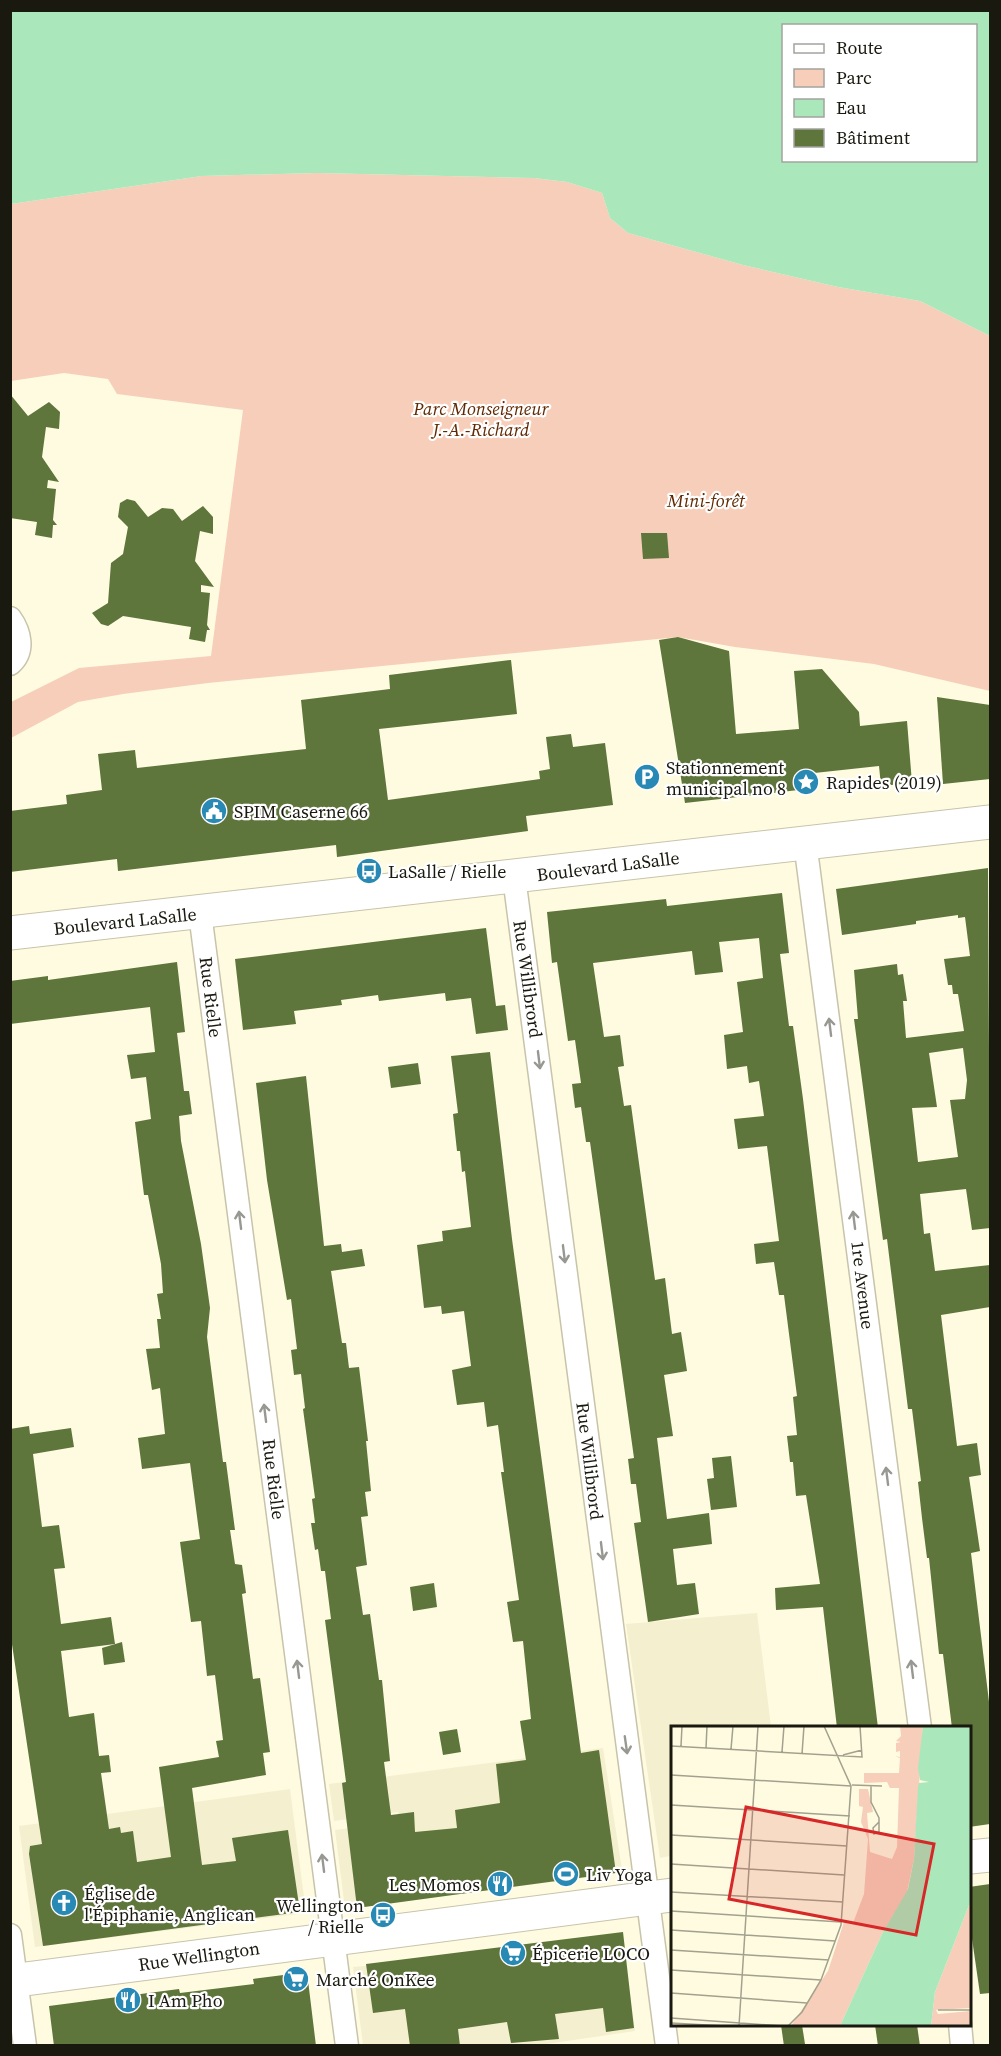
<svg xmlns="http://www.w3.org/2000/svg" width="1001" height="2056" viewBox="0 0 1001 2056" font-family="'Source Serif 4',serif">
<style>
.built{fill:#f4efce}
.green{fill:#f7ceb9}
.water{fill:#aae8bc;fill-rule:evenodd}
.building{fill:#5e753b;fill-rule:evenodd}
.lines{fill:none;stroke-linecap:round;stroke-linejoin:round}
.street-casing{stroke:#c7c4ab;stroke-width:25}
.secondary-casing{stroke:#c7c4ab;stroke-width:35}
.street{stroke:#fff;stroke-width:22}
.secondary{stroke:#fff;stroke-width:33}
.oneway{stroke:#989893}
.labels{text-anchor:middle;dominant-baseline:central;stroke-width:4.5;stroke-linejoin:round;paint-order:stroke}
.park-label{font-size:18px;font-style:italic;fill:#602801;stroke:#fff}
.poi-label{font-size:18px;fill:#1a1910;stroke:#fff;text-anchor:start}
.street-label{font-size:18px;fill:#1a1910;stroke:#fff}
.inset-road{fill:none;stroke:#a3a18d;stroke-width:1.5}
.view{fill:#d62828;fill-opacity:0.15;stroke:#d62828;stroke-width:3}
.inset-edge{fill:none;stroke:#1a1910;stroke-width:3}
</style>
<rect width="100%" height="100%" fill="#fefbe1"/>
<!-- built -->
<g class="built">
<path d="M 757,1613 L 771,1727 L 672,1728 L 671,1866 L 670,1856 L 660,1858 L 626,1624 Z"/>
<path d="M 603,1748 L 622,1870 L 613,1872 L 613,1874 L 345,1909 L 335,1830 L 400,1822 L 398,1812 L 334,1821 L 329,1784 Z"/>
<path d="M 290,1789 L 306,1913 L 35,1947 L 19,1826 Z"/>
<path d="M 623,1942 L 635,2031 L 533,2046 L 363,2045 L 353,1967 Z"/>
</g>
<!-- green -->
<path class="green" d="M 317,173 L 534,178 L 567,182 L 602,193 L 610,218 L 628,233 L 743,265 L 838,287 L 920,301 L 990,336 L 990,691 L 874,664 L 735,647 L 678,637 L 208,683 L 123,694 L 78,702 L 11,738 L 11,702 L 79,668 L 211,656 L 243,410 L 117,394 L 108,379 L 64,373 L 11,381 L 11,204 L 202,176 Z"/>
<!-- water -->
<path class="water" d="M 10,11 L 990,11 L 990,336 L 920,301 L 838,287 L 743,265 L 628,233 L 610,218 L 602,193 L 567,182 L 534,178 L 317,173 L 202,176 L 11,204 ZM 784,26 L 976,26 L 976,160 L 784,160 Z"/>
<!-- building -->
<g class="building">
<path d="M 10,394 L 28,416 L 49,402 L 60,412 L 59,429 L 46,427 L 42,457 L 59,482 L 48,480 L 47,488 L 56,489 L 53,520 L 57,525 L 53,525 L 52,538 L 35,535 L 37,522 L 10,518 Z"/>
<path d="M 127,499 L 135,501 L 148,517 L 162,508 L 173,509 L 182,521 L 203,506 L 213,517 L 213,534 L 200,531 L 195,561 L 214,587 L 201,585 L 201,592 L 210,593 L 207,625 L 210,630 L 207,630 L 205,642 L 189,639 L 191,627 L 123,616 L 108,626 L 101,624 L 92,613 L 108,603 L 111,563 L 123,554 L 128,527 L 118,517 L 120,503 Z"/>
<path d="M 641,533 L 667,533 L 669,558 L 643,559 Z"/>
<path d="M 678,637 L 729,651 L 736,734 L 799,729 L 794,671 L 822,669 L 859,712 L 860,726 L 907,721 L 912,783 L 881,786 L 879,766 L 805,774 L 807,789 L 685,803 L 659,640 Z"/>
<path d="M 511,660 L 517,714 L 379,729 L 388,800 L 540,779 L 539,771 L 550,769 L 546,737 L 571,734 L 573,747 L 605,743 L 613,805 L 526,816 L 528,831 L 337,857 L 336,845 L 118,871 L 117,859 L 10,872 L 10,811 L 67,804 L 66,795 L 102,790 L 98,754 L 135,750 L 137,768 L 306,749 L 301,700 L 390,689 L 389,675 Z"/>
<path d="M 937,697 L 990,705 L 990,779 L 943,784 Z"/>
<path d="M 988,868 L 990,1228 L 972,1230 L 966,1189 L 920,1194 L 924,1234 L 930,1233 L 935,1271 L 990,1265 L 990,1307 L 941,1315 L 957,1446 L 977,1443 L 981,1475 L 969,1477 L 980,1551 L 971,1553 L 990,1710 L 990,1824 L 969,1827 L 969,1728 L 952,1728 L 943,1654 L 939,1654 L 929,1558 L 927,1558 L 922,1518 L 918,1482 L 921,1481 L 912,1409 L 908,1409 L 887,1239 L 883,1240 L 854,1019 L 858,1019 L 854,970 L 897,964 L 898,975 L 903,974 L 907,1001 L 903,1001 L 906,1038 L 964,1031 L 958,994 L 953,994 L 952,985 L 948,985 L 944,959 L 970,956 L 965,917 L 958,918 L 958,915 L 916,921 L 916,924 L 842,935 L 836,889 ZM 963,1048 L 967,1080 L 965,1099 L 950,1100 L 958,1157 L 918,1162 L 912,1108 L 937,1107 L 929,1053 Z"/>
<path d="M 782,893 L 789,953 L 780,954 L 789,1026 L 793,1026 L 803,1099 L 878,1728 L 837,1728 L 823,1607 L 776,1610 L 775,1588 L 820,1584 L 806,1495 L 796,1496 L 793,1462 L 790,1462 L 787,1436 L 797,1435 L 793,1397 L 797,1396 L 784,1295 L 779,1295 L 774,1262 L 756,1264 L 754,1244 L 779,1241 L 767,1146 L 738,1149 L 734,1119 L 764,1116 L 759,1081 L 749,1083 L 747,1066 L 727,1069 L 724,1035 L 743,1032 L 737,982 L 763,978 L 759,938 L 719,942 L 723,972 L 695,975 L 692,951 L 593,963 L 604,1037 L 620,1035 L 624,1066 L 618,1067 L 624,1106 L 631,1105 L 655,1280 L 665,1278 L 672,1334 L 681,1332 L 687,1371 L 664,1375 L 673,1436 L 657,1438 L 667,1519 L 709,1513 L 712,1544 L 673,1549 L 677,1585 L 695,1583 L 699,1614 L 648,1622 L 634,1523 L 641,1522 L 636,1484 L 631,1484 L 628,1459 L 634,1458 L 624,1386 L 590,1142 L 586,1142 L 581,1107 L 575,1108 L 572,1084 L 581,1083 L 575,1040 L 568,1041 L 557,962 L 552,963 L 547,912 L 666,899 L 667,906 Z"/>
<path d="M 486,928 L 496,1006 L 505,1005 L 508,1030 L 476,1034 L 471,998 L 446,1001 L 445,993 L 379,1001 L 378,995 L 341,1000 L 342,1005 L 294,1011 L 296,1024 L 243,1030 L 235,959 Z"/>
<path d="M 177,962 L 185,1032 L 177,1033 L 184,1091 L 189,1091 L 192,1114 L 179,1116 L 181,1141 L 201,1244 L 210,1308 L 207,1337 L 223,1462 L 226,1462 L 235,1530 L 230,1530 L 235,1564 L 242,1565 L 246,1593 L 242,1594 L 253,1679 L 260,1678 L 270,1752 L 263,1753 L 266,1775 L 192,1788 L 202,1865 L 236,1861 L 232,1838 L 288,1830 L 300,1912 L 43,1946 L 29,1854 L 30,1846 L 42,1844 L 10,1631 L 10,1429 L 29,1426 L 30,1434 L 71,1428 L 74,1447 L 33,1454 L 42,1527 L 59,1525 L 65,1568 L 54,1569 L 61,1624 L 111,1617 L 115,1644 L 61,1651 L 69,1717 L 94,1713 L 99,1756 L 109,1755 L 111,1772 L 101,1773 L 109,1829 L 120,1827 L 121,1833 L 133,1831 L 137,1862 L 171,1857 L 159,1767 L 219,1757 L 216,1741 L 223,1740 L 215,1675 L 207,1676 L 201,1621 L 191,1622 L 180,1542 L 200,1539 L 190,1463 L 142,1469 L 138,1438 L 165,1434 L 160,1388 L 152,1390 L 146,1349 L 160,1348 L 157,1319 L 161,1319 L 157,1294 L 163,1293 L 161,1264 L 148,1195 L 144,1195 L 135,1122 L 151,1119 L 146,1077 L 131,1079 L 127,1055 L 155,1052 L 150,1007 L 10,1024 L 10,981 L 48,976 L 48,980 Z"/>
<path d="M 490,1052 L 512,1239 L 581,1753 L 599,1750 L 616,1873 L 357,1908 L 342,1783 L 346,1782 L 325,1620 L 331,1619 L 325,1571 L 321,1571 L 318,1549 L 315,1550 L 311,1523 L 315,1523 L 312,1499 L 315,1498 L 303,1409 L 305,1408 L 301,1374 L 294,1375 L 291,1350 L 297,1349 L 291,1299 L 287,1300 L 267,1180 L 256,1083 L 306,1076 L 324,1246 L 341,1244 L 342,1252 L 362,1249 L 365,1266 L 331,1271 L 342,1343 L 346,1343 L 349,1368 L 359,1367 L 368,1441 L 366,1441 L 371,1491 L 365,1492 L 368,1516 L 361,1517 L 367,1565 L 356,1567 L 363,1615 L 370,1614 L 379,1680 L 382,1680 L 390,1761 L 384,1762 L 391,1815 L 414,1812 L 415,1832 L 457,1828 L 455,1810 L 500,1803 L 496,1764 L 526,1760 L 520,1721 L 531,1719 L 523,1641 L 513,1642 L 507,1602 L 519,1600 L 501,1472 L 504,1472 L 498,1425 L 487,1427 L 484,1402 L 457,1405 L 452,1370 L 471,1366 L 464,1311 L 442,1314 L 441,1306 L 424,1308 L 417,1245 L 443,1241 L 442,1231 L 471,1227 L 465,1171 L 462,1172 L 460,1151 L 457,1151 L 453,1114 L 458,1113 L 451,1056 Z"/>
<path d="M 418,1063 L 421,1084 L 391,1088 L 388,1067 Z"/>
<path d="M 731,1456 L 737,1507 L 711,1510 L 707,1479 L 714,1478 L 712,1458 Z"/>
<path d="M 434,1583 L 437,1607 L 413,1611 L 410,1587 Z"/>
<path d="M 122,1642 L 125,1662 L 104,1665 L 102,1648 Z"/>
<path d="M 457,1729 L 461,1752 L 443,1755 L 439,1732 Z"/>
<path d="M 990,1884 L 990,1993 L 980,1994 L 969,1918 L 969,1887 Z"/>
<path d="M 623,1932 L 634,2028 L 606,2032 L 603,2008 L 555,2014 L 559,2039 L 511,2043 L 507,2022 L 458,2029 L 460,2046 L 410,2046 L 405,2009 L 373,2013 L 366,1964 Z"/>
<path d="M 307,1972 L 316,2046 L 54,2046 L 49,2006 L 179,1989 L 180,1993 L 254,1984 L 253,1979 Z"/>
<path d="M 781,2025 L 802,2025 L 805,2044 L 784,2046 Z"/>
<path d="M 875,2025 L 917,2025 L 920,2046 L 878,2046 Z"/>
</g>
<g class="lines">
<!-- street casing -->
<g class="street-casing">
<g id="street">
<path d="M 10,618 C 20,632 25,651 10,664"/>
<path d="M 805,842 L 920,1728"/>
<path d="M 514,877 L 667,2046"/>
<path d="M 200,913 L 347,2046"/>
<path d="M 10,1935 L 25,2046"/>
<path d="M 960,2024 L 962,2046"/>
</g>
</g>
<!-- secondary casing -->
<g class="secondary-casing">
<g id="secondary">
<path d="M 10,933 L 990,822"/>
<path d="M 970,1857 L 990,1855"/>
<path d="M 10,1981 L 672,1895"/>
</g>
</g>
<!-- street -->
<use href="#street" class="street"/>
<!-- secondary -->
<use href="#secondary" class="secondary"/>
</g>
<!-- one-way arrows -->
<defs><path id="oneway-shaft" d="M-6 0H5M1.5-3L5.5 0L1.5 3" fill="none" stroke-width="1.6" stroke-linecap="round" stroke-linejoin="round" transform="scale(1.5)"/></defs>
<g class="oneway">
<use href="#oneway-shaft" transform="translate(830 1027) rotate(-97)"/>
<use href="#oneway-shaft" transform="translate(539 1060) rotate(83)"/>
<use href="#oneway-shaft" transform="translate(240 1220) rotate(-97)"/>
<use href="#oneway-shaft" transform="translate(854 1220) rotate(-97)"/>
<use href="#oneway-shaft" transform="translate(564 1254) rotate(83)"/>
<use href="#oneway-shaft" transform="translate(265 1413) rotate(-97)"/>
<use href="#oneway-shaft" transform="translate(887 1476) rotate(-97)"/>
<use href="#oneway-shaft" transform="translate(602 1551) rotate(83)"/>
<use href="#oneway-shaft" transform="translate(298 1669) rotate(-97)"/>
<use href="#oneway-shaft" transform="translate(912 1669) rotate(-97)"/>
<use href="#oneway-shaft" transform="translate(626 1745) rotate(82)"/>
<use href="#oneway-shaft" transform="translate(323 1863) rotate(-97)"/>
</g>
<!-- icons -->
<defs>
<g id="parking-disc" transform="scale(1.35)"><circle r="9.5" fill="#2889b4" stroke="#fff"/><path d="M-3.5-5.5H1a3.5 3.5 0 0 1 0 7H-1V5.5H-3.5ZM-1-3.4V-.6H.8a1.4 1.4 0 0 0 0-2.8Z" fill="#fff"/></g>
<g id="sight-disc" transform="scale(1.35)"><circle r="9.5" fill="#2889b4" stroke="#fff"/><path d="M0-6L1.8-2.2L6-1.7L2.9 1.2L3.7 5.4L0 3.3L-3.7 5.4L-2.9 1.2L-6-1.7L-1.8-2.2Z" fill="#fff"/></g>
<g id="civic-disc" transform="scale(1.35)"><circle r="9.5" fill="#2889b4" stroke="#fff"/><path d="M-.6-6.5H3V-4.5H.6V-3L4-1V1h2V6H-6V1h2V-1L-.6-3ZM-1.2 2.5V6h2.4V2.5Z" fill="#fff"/></g>
<g id="bus-disc" transform="scale(1.35)"><circle r="9.5" fill="#2889b4" stroke="#fff"/><path d="M-5-6H5V4H4V6H2V4H-2V6H-4V4H-5ZM-3.5-4V0h7V-4ZM-3.5 1.2v1.5H-2V1.2ZM2 1.2v1.5H3.5V1.2Z" fill="#fff"/></g>
<g id="stadium-disc" transform="scale(1.35)"><circle r="9.5" fill="#2889b4" stroke="#fff"/><path d="M0-5a6.5 5 0 1 0 0 10a6.5 5 0 1 0 0-10ZM-3.5-1.8h7v3.6h-7Z" fill="#fff"/></g>
<g id="restaurant-disc" transform="scale(1.35)"><circle r="9.5" fill="#2889b4" stroke="#fff"/><path d="M-5-6h1v4h1v-4h1v4h1v-4h1v5L-1.5 .5V6h-2V.5L-5-1ZM5-6V6H3V1.5H1.5Q1.5-4 5-6Z" fill="#fff"/></g>
<g id="church-disc" transform="scale(1.35)"><circle r="9.5" fill="#2889b4" stroke="#fff"/><path d="M-1.2-6h2.4v3.5h3.3v2.4h-3.3V6h-2.4V-.1h-3.3v-2.4h3.3Z" fill="#fff"/></g>
<g id="supermarket-disc" transform="scale(1.35)"><circle r="9.5" fill="#2889b4" stroke="#fff"/><path d="M-6-5.5h2.5l.6 2H6L4.5 2H-2.5L-4.4-4H-6ZM-1.5 3.2a1.3 1.3 0 1 0 .1 0ZM3 3.2a1.3 1.3 0 1 0 .1 0Z" fill="#fff"/></g>
</defs>
<g fill-rule="evenodd">
<use href="#parking-disc" x="647" y="777"/>
<use href="#sight-disc" x="806" y="782"/>
<use href="#civic-disc" x="214" y="811"/>
<use href="#bus-disc" x="369" y="871"/>
<use href="#stadium-disc" x="566" y="1874"/>
<use href="#restaurant-disc" x="500" y="1884"/>
<use href="#church-disc" x="64" y="1903"/>
<use href="#bus-disc" x="383" y="1915"/>
<use href="#supermarket-disc" x="513" y="1953"/>
<use href="#supermarket-disc" x="296" y="1979"/>
<use href="#restaurant-disc" x="128" y="2000"/>
</g>
<g class="labels">
<!-- park labels -->
<g class="park-label">
<text x="481" y="408">Parc Monseigneur<tspan x="481" dy="21">J.-A.-Richard</tspan></text>
<text x="706" y="500">Mini-forêt</text>
</g>
<!-- poi labels -->
<g class="poi-label">
<text x="666" y="767">Stationnement<tspan x="666" dy="21">municipal no 8</tspan></text>
<text x="826" y="782">Rapides (2019)</text>
<text x="234" y="811">SPIM Caserne 66</text>
<text x="388" y="871">LaSalle / Rielle</text>
<text x="586" y="1874">Liv Yoga</text>
<text x="480" y="1884" text-anchor="end">Les Momos</text>
<text x="84" y="1893">Église de<tspan x="84" dy="21">l'Épiphanie, Anglican</tspan></text>
<text x="364" y="1905" text-anchor="end">Wellington<tspan x="364" dy="21">/ Rielle</tspan></text>
<text x="532" y="1953">Épicerie LOCO</text>
<text x="316" y="1979">Marché OnKee</text>
<text x="148" y="2000">I Am Pho</text>
</g>
<!-- street labels -->
<g class="street-label">
<text transform="translate(608 866) rotate(-7)">Boulevard LaSalle</text>
<text transform="translate(125 921) rotate(-6)">Boulevard LaSalle</text>
<text transform="translate(528 979) rotate(82)">Rue Willibrord</text>
<text transform="translate(211 997) rotate(83)">Rue Rielle</text>
<text transform="translate(863 1285) rotate(83)">1re Avenue</text>
<text transform="translate(590 1461) rotate(83)">Rue Willibrord</text>
<text transform="translate(274 1479) rotate(83)">Rue Rielle</text>
<text transform="translate(199 1956) rotate(-8)">Rue Wellington</text>
</g>
</g>
<!-- overview -->
<g transform="translate(671 1726)">
<rect width="300" height="300" fill="#fefbe1"/>
<path d="M 229,0 L 252,0 L 243,133 L 236,166 L 212,206 L 169,300 L 120,300 L 157,245 L 173,196 L 182,197 L 193,168 L 197,113 L 190,96 L 192,81 L 188,80 L 188,63 L 197,63 L 202,86 L 196,87 L 199,126 L 221,133 L 226,121 L 228,62 L 219,62 L 216,56 L 193,57 L 193,47 L 228,47 L 229,32 L 224,30 L 229,31 L 229,25 L 225,26 L 225,17 L 230,16 L 225,15 L 230,10 ZM 300,174 L 300,282 L 265,284 L 267,288 L 300,285 L 300,300 L 260,300 L 264,266 Z" fill="#f7ceb9"/>
<path d="M 252,0 L 300,0 L 300,174 L 264,266 L 260,300 L 169,300 L 212,206 L 237,163 L 243,133 L 247,61 L 248,57 L 258,56 L 249,54 L 247,42 Z" fill="#aae8bc"/>
<path class="inset-road" d="M 0,20 L 191,31 L 189,0M 10,20 L 11,0M 35,22 L 36,0M 60,23 L 62,0M 111,26 L 113,0M 131,28 L 133,0M 172,29 L 191,24M 0,49 L 180,60M 181,59 L 211,60M 200,60 L 200,76 L 208,92 L 208,106 L 203,108 L 202,102 L 208,96M 0,79 L 179,90M 0,109 L 176,120M 0,138 L 173,149M 0,166 L 172,176M 0,185 L 170,196M 0,204 L 164,215M 0,224 L 158,234M 0,244 L 150,254M 0,267 L 136,277M 267,284 L 300,284M 0,292 L 111,300M 0,297 L 54,300M 68,300 L 87,0M 117,300 L 131,286 L 150,254 L 170,199 L 180,60 L 153,0"/>
<path class="view" d="M 75,81 L 263,118 L 245,209 L 58,173 Z"/>
<rect width="300" height="300" class="inset-edge"/>
</g>
<!-- border -->
<rect width="1001" height="2056" fill="none" stroke="#1a1910" stroke-width="24"/>
<!-- legend -->
<rect x="782" y="24" width="195" height="138" fill="#ffffff" stroke="#a3a39f" stroke-width="1.5"/>
<rect x="794" y="44" width="30" height="9" fill="#ffffff" stroke="#a3a39f" stroke-width="1.5"/>
<text x="836" y="54" font-size="18" fill="#1a1910">Route</text>
<rect x="794" y="69" width="30" height="18" fill="#f7ceb9" stroke="#a3a39f" stroke-width="1.5"/>
<text x="836" y="84" font-size="18" fill="#1a1910">Parc</text>
<rect x="794" y="99" width="30" height="18" fill="#aae8bc" stroke="#a3a39f" stroke-width="1.5"/>
<text x="836" y="114" font-size="18" fill="#1a1910">Eau</text>
<rect x="794" y="129" width="30" height="18" fill="#5e753b" stroke="#a3a39f" stroke-width="1.5"/>
<text x="836" y="144" font-size="18" fill="#1a1910">Bâtiment</text>
</svg>
